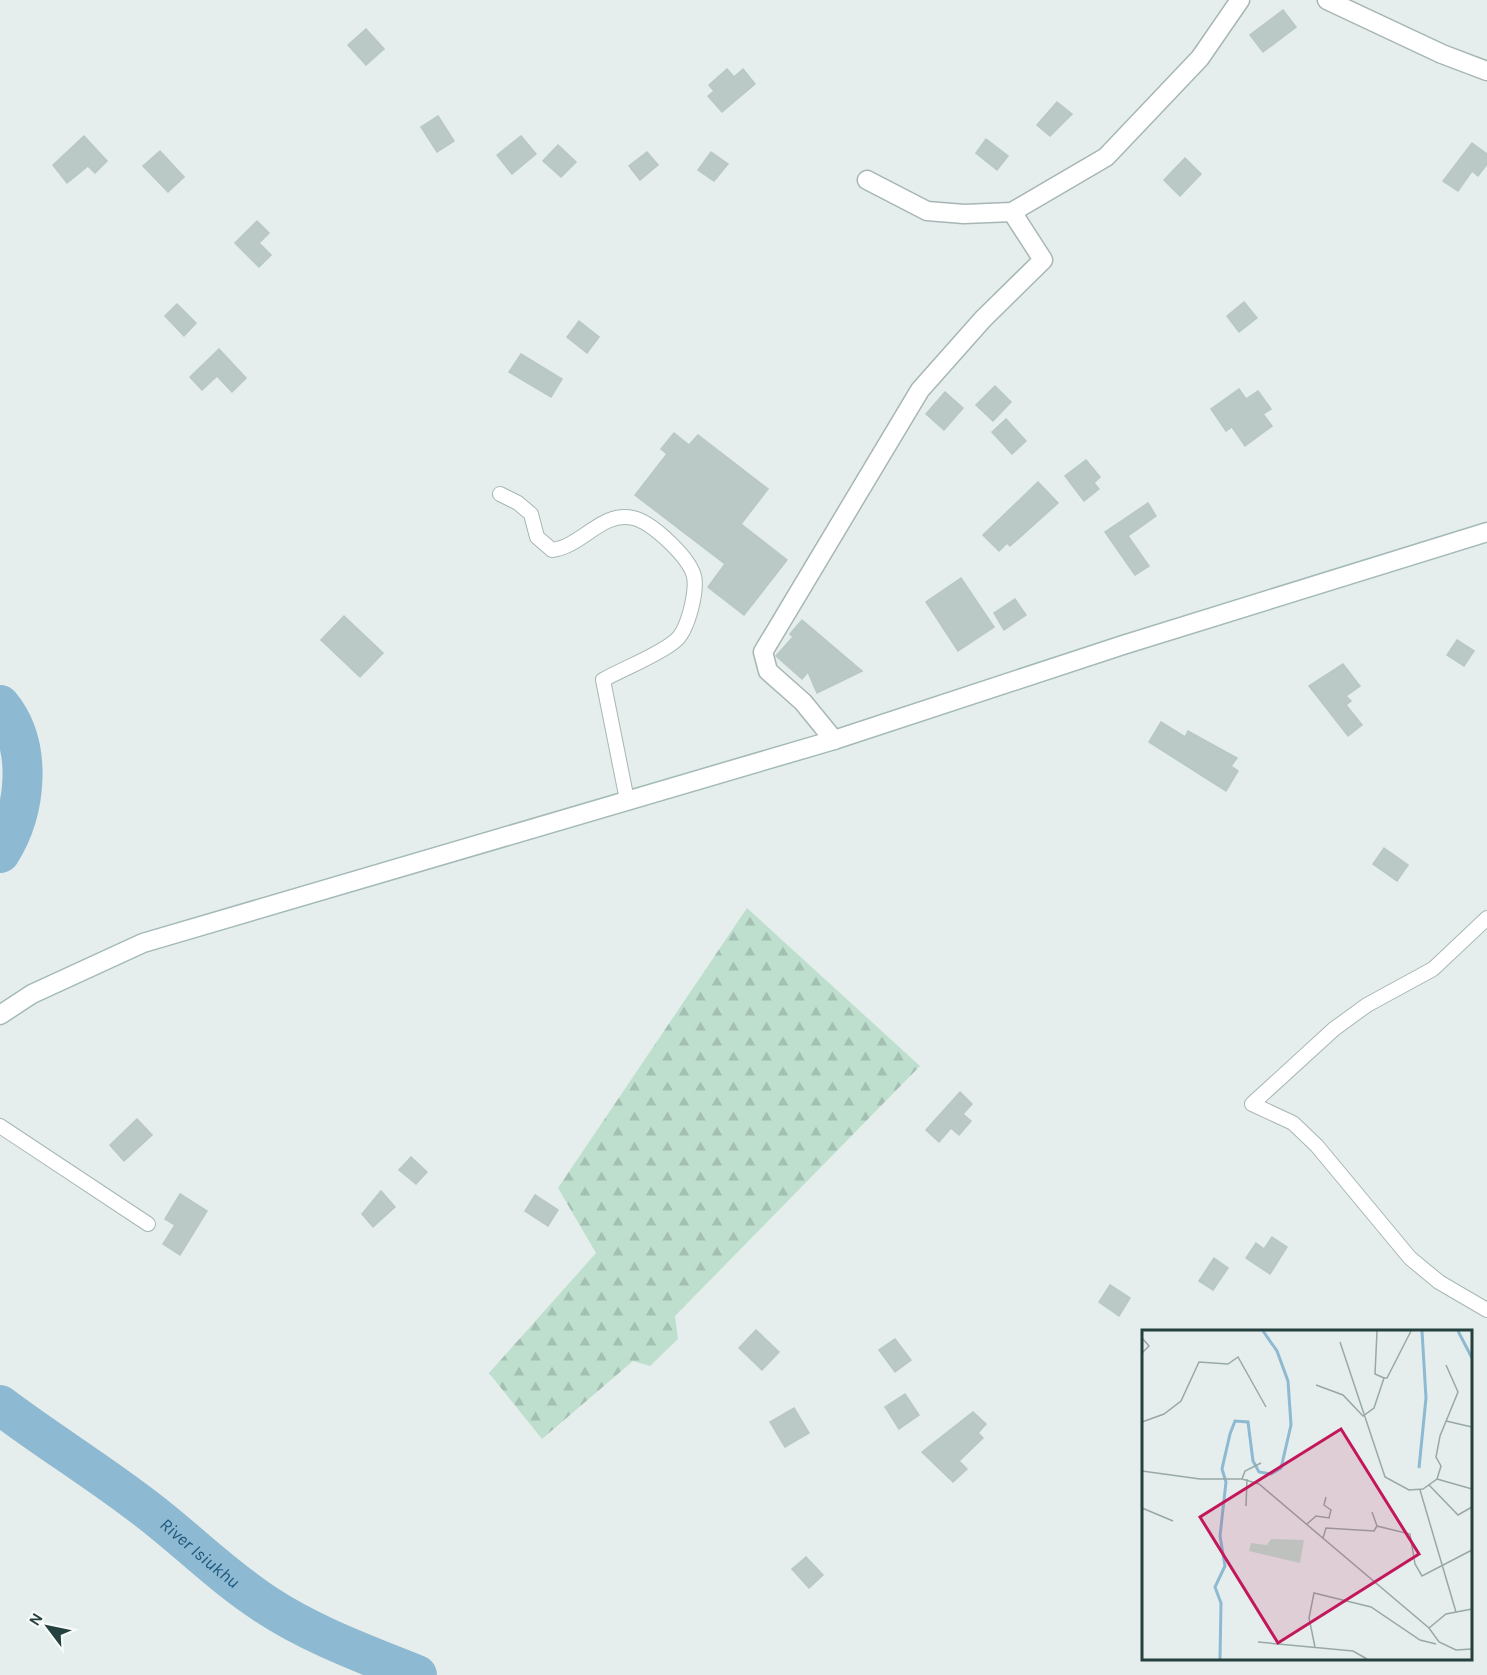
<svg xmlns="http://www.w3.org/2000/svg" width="1487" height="1675" viewBox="0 0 1487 1675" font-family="Karla,sans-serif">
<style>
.forest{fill:url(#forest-firs)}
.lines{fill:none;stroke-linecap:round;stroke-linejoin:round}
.river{stroke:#8eb9d2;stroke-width:40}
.building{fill:#bac9c6;stroke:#b7c8c5;stroke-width:1.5}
.service-casing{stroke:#a7b6b5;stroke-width:16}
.minor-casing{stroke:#a7b6b5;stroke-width:21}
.secondary-casing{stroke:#a3bab7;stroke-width:21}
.service{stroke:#fff;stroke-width:14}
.minor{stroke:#fff;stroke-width:18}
.secondary{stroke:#fff;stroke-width:18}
.labels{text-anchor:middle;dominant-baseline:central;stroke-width:5;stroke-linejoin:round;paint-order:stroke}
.water-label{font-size:18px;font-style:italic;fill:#1d587d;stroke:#f6faf9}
.inset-river{fill:none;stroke:#8eb9d2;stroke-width:3}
.inset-road{fill:none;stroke:#98a8a7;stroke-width:1.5}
.view{fill:#c2185b;fill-opacity:0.15;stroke:#c2185b;stroke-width:3}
.inset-edge{fill:none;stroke:#24403f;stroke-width:3}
</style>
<defs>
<pattern id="forest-firs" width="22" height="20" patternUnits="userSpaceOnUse" patternTransform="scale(1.5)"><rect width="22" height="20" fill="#bedfce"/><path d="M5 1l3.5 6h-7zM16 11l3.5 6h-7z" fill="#a3c0b2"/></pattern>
</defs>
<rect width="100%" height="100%" fill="#e5eeec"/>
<!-- forest -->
<path class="forest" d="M 747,908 L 920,1066 L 675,1316 L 678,1339 L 650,1366 L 633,1361 L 542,1439 L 489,1373 L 596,1253 L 558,1188 Z"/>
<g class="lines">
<!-- river -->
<g class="river">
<path d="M 0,705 C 33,745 27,810 0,853"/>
<path id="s1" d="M 0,1405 C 45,1439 92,1468 137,1502 C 181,1534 219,1574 265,1604 C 312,1635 365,1654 417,1675"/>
</g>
</g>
<!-- building -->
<g class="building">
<path d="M 1283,10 L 1296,27 L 1263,52 L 1250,35 Z"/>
<path d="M 366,29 L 384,49 L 366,65 L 348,45 Z"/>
<path d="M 727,69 L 734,77 L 743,69 L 755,84 L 722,112 L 708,96 L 714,91 L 709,85 Z"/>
<path d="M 1057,102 L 1072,114 L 1050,136 L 1037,125 Z"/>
<path d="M 438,116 L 454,141 L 437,152 L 421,127 Z"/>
<path d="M 84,136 L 107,161 L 95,173 L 88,166 L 67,183 L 53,165 Z"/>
<path d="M 521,136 L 536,154 L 512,174 L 497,155 Z"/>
<path d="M 986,139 L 1008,156 L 997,170 L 976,153 Z"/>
<path d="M 1472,143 L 1487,154 L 1487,164 L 1478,176 L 1472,171 L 1458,191 L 1443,181 Z"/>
<path d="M 558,145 L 576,162 L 561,177 L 543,161 Z"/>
<path d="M 160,151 L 184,177 L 168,192 L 143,166 Z"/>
<path d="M 647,152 L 658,165 L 640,180 L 629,166 Z"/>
<path d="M 711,152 L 728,164 L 714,181 L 698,170 Z"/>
<path d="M 1185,158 L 1201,174 L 1180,196 L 1164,180 Z"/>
<path d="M 257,221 L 269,233 L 259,243 L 271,255 L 259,267 L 235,243 Z"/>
<path d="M 1244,302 L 1257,318 L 1239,332 L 1227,316 Z"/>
<path d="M 177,304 L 196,323 L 184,336 L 165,316 Z"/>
<path d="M 579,321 L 599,337 L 587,353 L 567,337 Z"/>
<path d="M 219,349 L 246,378 L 232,392 L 217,376 L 202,390 L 190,377 Z"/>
<path d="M 521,354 L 562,379 L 551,397 L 509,372 Z"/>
<path d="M 995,386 L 1011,402 L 993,421 L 976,405 Z"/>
<path d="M 1239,389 L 1246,399 L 1258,391 L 1271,409 L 1263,414 L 1272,426 L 1245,446 L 1232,427 L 1226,431 L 1211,409 Z"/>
<path d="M 945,392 L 963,408 L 944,430 L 926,414 Z"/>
<path d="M 1006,419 L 1026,441 L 1012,454 L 992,432 Z"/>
<path d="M 674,433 L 689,445 L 698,435 L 768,489 L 741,524 L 787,560 L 744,615 L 708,587 L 725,564 L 635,495 L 667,454 L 661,449 Z"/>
<path d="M 1086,460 L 1100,477 L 1094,483 L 1099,489 L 1084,501 L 1065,476 Z"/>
<path d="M 1038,482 L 1058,503 L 1010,546 L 1007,543 L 999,551 L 983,535 Z"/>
<path d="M 1148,503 L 1156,516 L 1128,536 L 1149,566 L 1135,575 L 1105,532 Z"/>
<path d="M 961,578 L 994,627 L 958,651 L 926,602 Z"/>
<path d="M 1015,599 L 1026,615 L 1004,630 L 994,613 Z"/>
<path d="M 344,616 L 383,653 L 360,677 L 321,640 Z"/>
<path d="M 802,620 L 862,671 L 817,693 L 808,672 L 802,679 L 776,656 L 793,637 L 790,634 Z"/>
<path d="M 1457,640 L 1474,651 L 1464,666 L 1447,655 Z"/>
<path d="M 1343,664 L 1360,686 L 1346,696 L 1351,701 L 1346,705 L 1362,725 L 1348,736 L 1309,686 Z"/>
<path d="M 1161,722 L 1185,737 L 1188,731 L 1237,758 L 1231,766 L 1238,771 L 1226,791 L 1149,742 Z"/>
<path d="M 1384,848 L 1408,865 L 1397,881 L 1373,864 Z"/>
<path d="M 960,1092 L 972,1104 L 963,1114 L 971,1121 L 959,1135 L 951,1128 L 939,1142 L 926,1130 Z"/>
<path d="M 137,1119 L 152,1135 L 124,1161 L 110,1145 Z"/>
<path d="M 411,1157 L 427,1172 L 416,1184 L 399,1170 Z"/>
<path d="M 381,1191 L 395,1207 L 373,1227 L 362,1214 Z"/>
<path d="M 180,1194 L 207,1211 L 180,1255 L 163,1244 L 175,1225 L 165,1219 Z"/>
<path d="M 535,1195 L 558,1210 L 548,1226 L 525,1211 Z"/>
<path d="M 1272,1237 L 1287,1247 L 1270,1274 L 1246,1258 L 1256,1243 L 1264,1249 Z"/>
<path d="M 1214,1258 L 1228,1268 L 1213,1290 L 1199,1281 Z"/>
<path d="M 1110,1285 L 1130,1298 L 1119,1316 L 1099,1302 Z"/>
<path d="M 756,1330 L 779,1352 L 762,1370 L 739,1348 Z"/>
<path d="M 895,1339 L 911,1360 L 895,1372 L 879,1350 Z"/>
<path d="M 905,1394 L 919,1415 L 899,1429 L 885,1407 Z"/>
<path d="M 794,1408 L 809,1433 L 785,1447 L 770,1422 Z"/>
<path d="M 973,1412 L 986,1424 L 978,1433 L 983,1438 L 959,1461 L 967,1469 L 953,1482 L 922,1452 Z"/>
<path d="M 806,1557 L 823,1575 L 809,1588 L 792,1569 Z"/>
</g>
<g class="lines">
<!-- service casing -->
<g class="service-casing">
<g id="service">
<path d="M 500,494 L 518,503 L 531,514 L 537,537 L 552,550 C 583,546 601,511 633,518 C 652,522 686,555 693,573 C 699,587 688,631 675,641 C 659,655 622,669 603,680 L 627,800"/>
<path d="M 1487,918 L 1433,969 L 1367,1005 L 1334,1029 L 1252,1104 L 1293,1123 L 1317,1146 L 1410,1258 L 1439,1282 L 1487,1310"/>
<path d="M 0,1126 L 148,1224"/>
</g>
</g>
<!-- minor casing -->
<g class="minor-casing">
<g id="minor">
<path d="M 1327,0 L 1442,54 L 1487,71"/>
<path d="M 867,180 L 927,211 L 964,214 L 1012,212 L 1106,157 L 1200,58 L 1240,0"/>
<path d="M 834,740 L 803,702 L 768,671 L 763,652 L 920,390 L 983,319 L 1043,260 L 1012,212"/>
</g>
</g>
<!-- secondary casing -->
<g class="secondary-casing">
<path id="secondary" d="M 0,1015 L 32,994 L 143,943 L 834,740 L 1123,645 L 1487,532"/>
</g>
<!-- service -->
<use href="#service" class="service"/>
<!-- minor -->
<use href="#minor" class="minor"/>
<!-- secondary -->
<use href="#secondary" class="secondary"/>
</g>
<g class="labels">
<!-- water labels -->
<g class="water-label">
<text stroke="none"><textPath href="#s1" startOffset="249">River Isiukhu</textPath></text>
</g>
</g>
<!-- overview -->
<g transform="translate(1142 1330)">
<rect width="330" height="330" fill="#e5eeec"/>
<path d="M 129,209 L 162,210 L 158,233 L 107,221 L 109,213 L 125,215 Z" fill="#bedfce"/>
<path class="inset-river" d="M 316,1 L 330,28M 277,138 L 284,68 L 280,1M 78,329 L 79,273 L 73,257 L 83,236 L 78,206 L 84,152 L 80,139 L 88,104 L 93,91 L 106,92 L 111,131 L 117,142 L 129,144 L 139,138 L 149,95 L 146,51 L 135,21 L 121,1"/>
<path class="inset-road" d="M 0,8 L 7,16 L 0,23M 198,12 L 243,147 L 267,160 L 281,159 L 295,149 L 299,136 L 294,127 L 298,106 L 316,62 L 304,35M 242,48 L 245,48 L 269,1M 174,55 L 201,65 L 221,86 L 232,78 L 242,48 L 233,44 L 235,1M 304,91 L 330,97M 0,92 L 22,84 L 39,71 L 57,32 L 86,34 L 96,27 L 124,77M 0,141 L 58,149 L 100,149 L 117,154 L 287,298 L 297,312 L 314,320 L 330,319M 100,149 L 103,141 L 119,133M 295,149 L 330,159M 287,155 L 316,185 L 330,177M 278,160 L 314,282M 104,176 L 105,149M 0,178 L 31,191M 230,182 L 235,196 L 268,204 L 273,234 L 280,246 L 330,220M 165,194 L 174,186 L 187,188 L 189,180 L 182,175 L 184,167M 181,208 L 184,198 L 232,201 L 235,196M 287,298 L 304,284 L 330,279M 116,312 L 211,321 L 225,329M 173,317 L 167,288 L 172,263 L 229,277 L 278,310 L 294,314"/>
<path class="view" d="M 199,99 L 277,224 L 136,313 L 58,187 Z"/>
<rect width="330" height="330" class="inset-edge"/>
</g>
<!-- north arrow -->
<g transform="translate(48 1627) rotate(302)" stroke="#f6faf9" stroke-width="4.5" paint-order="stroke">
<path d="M0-4.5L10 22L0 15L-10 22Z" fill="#24403f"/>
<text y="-9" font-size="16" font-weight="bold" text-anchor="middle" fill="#24403f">N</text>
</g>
</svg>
